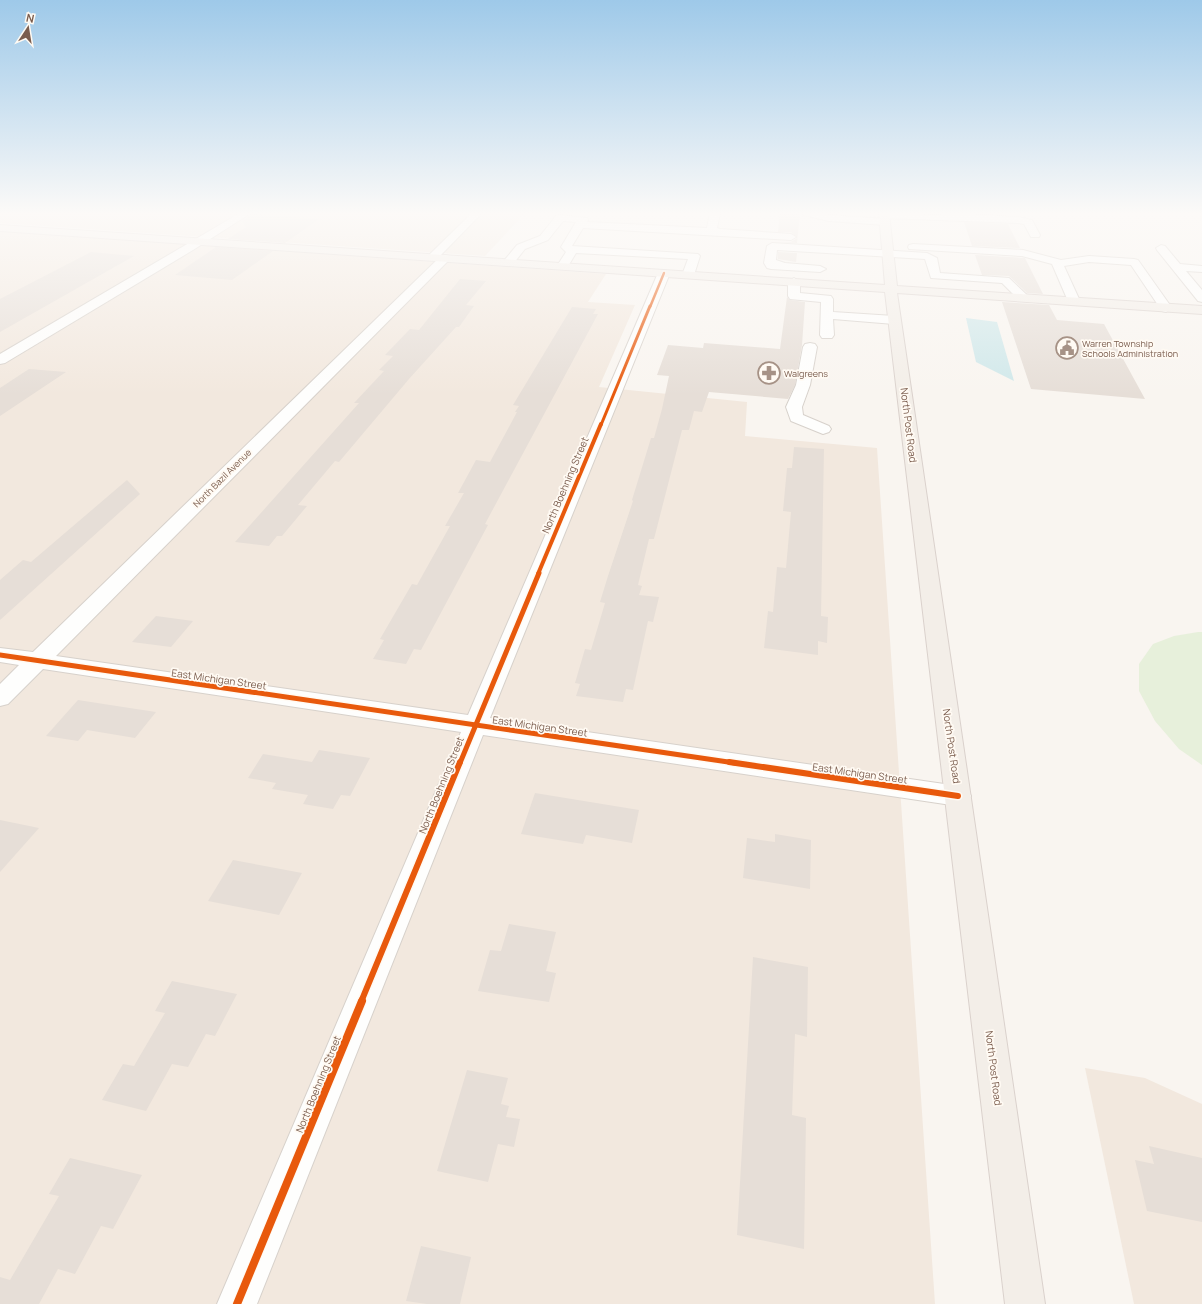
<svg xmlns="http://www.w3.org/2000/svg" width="1202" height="1304" viewBox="0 0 1202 1304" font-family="Manrope,sans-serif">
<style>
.residential{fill:#f2e8de}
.green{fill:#e7f0db}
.water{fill:#d0e8ea}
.building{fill:#e6ded7}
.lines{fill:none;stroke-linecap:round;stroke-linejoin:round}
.minor-casing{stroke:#d7d1cb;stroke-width:2}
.major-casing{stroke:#dad1cc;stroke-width:2}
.minor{fill:#fefefd;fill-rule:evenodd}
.major{fill:#f3eee8;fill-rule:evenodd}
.cycleway-far5-casing{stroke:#fffaf3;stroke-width:4}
.cycleway-far4-casing{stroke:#fffaf3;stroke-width:4.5}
.cycleway-far3-casing{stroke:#fffaf3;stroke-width:6}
.cycleway-far2-casing{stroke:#fffaf3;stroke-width:8}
.cycleway-far1-casing{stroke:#fffaf3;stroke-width:9}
.cycleway-casing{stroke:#fffaf3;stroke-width:10}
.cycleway-far5{stroke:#e8590c;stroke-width:2.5}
.cycleway-far4{stroke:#e8590c;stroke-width:3}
.cycleway-far3{stroke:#e8590c;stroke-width:4}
.cycleway-far2{stroke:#e8590c;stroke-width:5}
.cycleway-far1{stroke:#e8590c;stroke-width:6}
.cycleway{stroke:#e8590c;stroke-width:8}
.labels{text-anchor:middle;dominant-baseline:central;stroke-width:3.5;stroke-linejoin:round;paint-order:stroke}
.far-poi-label{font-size:9px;fill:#7a5c4d;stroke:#fffaf3;text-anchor:start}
.far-street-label{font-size:9px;fill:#7a5c4d;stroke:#fffaf3}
.street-label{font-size:10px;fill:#7a5c4d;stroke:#fffaf3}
</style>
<rect width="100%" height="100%" fill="#f9f5f0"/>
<!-- residential -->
<g class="residential">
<path d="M 0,213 L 525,213 L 485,256 L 0,223 Z"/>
<path d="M 0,231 L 606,274 L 588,302 L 635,305 L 599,387 L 747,402 L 745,436 L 877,448 L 935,1304 L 0,1304 Z"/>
<path d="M 1085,1068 L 1145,1078 L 1202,1104 L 1202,1304 L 1134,1304 Z"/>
</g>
<!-- green -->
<path class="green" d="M 1198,632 L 1202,632 L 1202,765 L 1179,749 L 1155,721 L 1139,691 L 1139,664 L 1153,644 L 1174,636 Z"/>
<!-- water -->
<path class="water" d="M 966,318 L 997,322 L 1014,381 L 976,362 Z"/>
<!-- building -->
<g class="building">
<path d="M 780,213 L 800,213 L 797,243 L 777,242 L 791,242 L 797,238 L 791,232 L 778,232 Z"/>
<path d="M 252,214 L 319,219 L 285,243 L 228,239 L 246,227 L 242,221 Z"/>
<path d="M 964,222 L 1008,224 L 1020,248 L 972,246 Z"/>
<path d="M 216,247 L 273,251 L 232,280 L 175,275 Z"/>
<path d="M 91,252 L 134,256 L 0,332 L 0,299 Z"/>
<path d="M 778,252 L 797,253 L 796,262 L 778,259 Z"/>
<path d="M 975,255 L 1025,258 L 1043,294 L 1027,293 L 1009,276 L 982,275 Z"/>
<path d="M 460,279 L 486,281 L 466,305 L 474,306 L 459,327 L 456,327 L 409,379 L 339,462 L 335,461 L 298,505 L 307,506 L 282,536 L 277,536 L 269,546 L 235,542 L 359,403 L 354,403 L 384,371 L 379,370 L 393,356 L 385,355 L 410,329 L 419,330 Z"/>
<path d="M 787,297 L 790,300 L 805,302 L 802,345 L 795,385 L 788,399 L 709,392 L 702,412 L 694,411 L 689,430 L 682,430 L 654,539 L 649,539 L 638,585 L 642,586 L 639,595 L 659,597 L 653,622 L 648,621 L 633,690 L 626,689 L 623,702 L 576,696 L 580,684 L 575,683 L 585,649 L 591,650 L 605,603 L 600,602 L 608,576 L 633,501 L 632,500 L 651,438 L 654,438 L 662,409 L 669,376 L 657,375 L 668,345 L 703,348 L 704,343 L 780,349 Z"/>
<path d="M 1002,302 L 1049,305 L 1057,320 L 1104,324 L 1145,399 L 1031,389 Z"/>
<path d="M 572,307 L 596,309 L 593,314 L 598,314 L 485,524 L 488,525 L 421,650 L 414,649 L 406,664 L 373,659 L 384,640 L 380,639 L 412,584 L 417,585 L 450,526 L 445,526 L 464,493 L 458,493 L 476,460 L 490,462 L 517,412 L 515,412 L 519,406 L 513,405 Z"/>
<path d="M 29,369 L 66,372 L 0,416 L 0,388 Z"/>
<path d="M 794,447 L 824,449 L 821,616 L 828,617 L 827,643 L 818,641 L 818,655 L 764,648 L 768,611 L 773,612 L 777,567 L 786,568 L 791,512 L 783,511 L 787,468 L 792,468 Z"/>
<path d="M 127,480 L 140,494 L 0,620 L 0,580 L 23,560 L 31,562 Z"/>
<path d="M 156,616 L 193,621 L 171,647 L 132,642 Z"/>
<path d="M 78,700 L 123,707 L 156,712 L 135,738 L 87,730 L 78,741 L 46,736 Z"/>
<path d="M 319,750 L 370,758 L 350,796 L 341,795 L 333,809 L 303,804 L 308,795 L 272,789 L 276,783 L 248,778 L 263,754 L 312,762 Z"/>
<path d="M 535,793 L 639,810 L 632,843 L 586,835 L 583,844 L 521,834 Z"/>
<path d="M 0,820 L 39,828 L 0,872 Z"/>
<path d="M 775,834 L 811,840 L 810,889 L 743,878 L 747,838 L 775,842 Z"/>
<path d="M 233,860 L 302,873 L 279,915 L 208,901 Z"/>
<path d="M 509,924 L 556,932 L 546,971 L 556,973 L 549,1002 L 478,991 L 490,950 L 501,951 Z"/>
<path d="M 753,957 L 808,967 L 807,1037 L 795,1034 L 792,1115 L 806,1118 L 804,1249 L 737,1235 Z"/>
<path d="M 172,981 L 237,994 L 215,1036 L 206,1034 L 188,1067 L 172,1064 L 146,1111 L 102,1100 L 123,1064 L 134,1066 L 165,1013 L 155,1011 Z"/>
<path d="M 467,1070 L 508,1078 L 501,1104 L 509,1106 L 506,1117 L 520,1119 L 514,1147 L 498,1144 L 488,1182 L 437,1171 Z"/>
<path d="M 1149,1146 L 1202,1158 L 1202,1222 L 1147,1211 L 1135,1160 L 1154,1164 Z"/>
<path d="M 70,1158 L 142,1175 L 113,1229 L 101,1226 L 75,1274 L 58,1269 L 39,1304 L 0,1304 L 0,1277 L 10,1280 L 59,1196 L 49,1194 Z"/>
<path d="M 421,1246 L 471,1257 L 460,1304 L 427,1304 L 406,1301 Z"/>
</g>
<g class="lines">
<!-- minor casing -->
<g class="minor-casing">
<g id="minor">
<path d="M 240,213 L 251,213 L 193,250 L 5,363 L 0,364 L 0,354 Z"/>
<path d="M 472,213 L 482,213 L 437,259 L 429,259 L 427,257 L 429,255 Z"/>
<path d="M 710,213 L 720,213 L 717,228 L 720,229 L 791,234 L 796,237 L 791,240 L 583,228 L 572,246 L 698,254 L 700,256 L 694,275 L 688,278 L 682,275 L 688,259 L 576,253 L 567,268 L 559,268 L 557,266 L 566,252 L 561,247 L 576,222 L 563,221 L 548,240 L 525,249 L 513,264 L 509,265 L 503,262 L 517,245 L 540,236 L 556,216 L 560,215 L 587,218 L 588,220 L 587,222 L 707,228 Z"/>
<path d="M 802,213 L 818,213 L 829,215 L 885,219 L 890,222 L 885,225 L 829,221 L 804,215 Z"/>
<path d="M 883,213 L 938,215 L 948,213 L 1018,217 L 1032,220 L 1040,235 L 1039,237 L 1031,237 L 1024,224 L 1018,223 L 885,218 L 880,215 Z"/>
<path d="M 772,243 L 927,253 L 937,258 L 940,273 L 1009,278 L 1030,298 L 1028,301 L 1020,301 L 1002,283 L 931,278 L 925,259 L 777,250 L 776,260 L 785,263 L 820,266 L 826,269 L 820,272 L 771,269 L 767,268 L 764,263 L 767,246 Z"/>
<path d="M 913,244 L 1023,250 L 1061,260 L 1089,256 L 1134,259 L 1138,260 L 1172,308 L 1166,312 L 1162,311 L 1131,265 L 1089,262 L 1064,266 L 1080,301 L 1074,305 L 1068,301 L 1052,264 L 1022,256 L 909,249 L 908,247 L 909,245 Z"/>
<path d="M 1161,245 L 1165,246 L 1180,264 L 1202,266 L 1202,272 L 1186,271 L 1202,290 L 1202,302 L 1198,301 L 1157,250 L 1156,248 Z"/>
<path d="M 445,255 L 449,256 L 451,258 L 449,260 L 56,656 L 468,715 L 658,273 L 664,270 L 670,273 L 490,718 L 958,786 L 967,789 L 971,796 L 967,803 L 958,806 L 483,735 L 257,1304 L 217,1304 L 461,732 L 43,669 L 8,704 L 0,706 L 0,684 L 19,665 L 0,662 L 0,648 L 33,652 L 441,256 Z"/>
<path d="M 794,278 L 800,282 L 800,293 L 831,296 L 833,299 L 833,312 L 894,316 L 900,320 L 894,324 L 833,319 L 834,335 L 832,338 L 822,338 L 820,335 L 821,302 L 790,299 L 788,296 L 788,282 Z"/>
<path d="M 810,343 L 815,344 L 817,347 L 810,385 L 802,407 L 803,415 L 829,426 L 831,429 L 829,432 L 823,434 L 791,421 L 786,407 L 796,385 L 803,347 L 805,344 Z"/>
</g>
</g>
<!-- major casing -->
<g class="major-casing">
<path id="major" d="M 879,213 L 889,213 L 897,286 L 1202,306 L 1202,314 L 897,293 L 1045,1304 L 1005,1304 L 885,292 L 0,231 L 0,225 L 885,285 Z"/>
</g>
<!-- minor -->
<use href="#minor" class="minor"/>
<!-- major -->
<use href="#major" class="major"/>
<!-- cycleway-far5 casing -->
<g class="cycleway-far5-casing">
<path id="cycleway-far5" d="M 650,307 L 664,273"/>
</g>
<!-- cycleway-far4 casing -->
<g class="cycleway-far4-casing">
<path id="cycleway-far4" d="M 601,425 L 650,306"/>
</g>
<!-- cycleway-far3 casing -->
<g class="cycleway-far3-casing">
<path id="cycleway-far3" d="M 538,574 L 601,424"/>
</g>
<!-- cycleway-far2 casing -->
<g class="cycleway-far2-casing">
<g id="cycleway-far2">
<path d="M 0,655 L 735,763"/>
<path d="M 460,763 L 539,573"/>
</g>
</g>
<!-- cycleway-far1 casing -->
<g class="cycleway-far1-casing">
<g id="cycleway-far1">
<path d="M 729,762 L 958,796"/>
<path d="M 361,1002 L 460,762"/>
</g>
</g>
<!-- cycleway casing -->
<g class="cycleway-casing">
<path id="cycleway" d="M 237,1304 L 362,1001"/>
</g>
<!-- cycleway-far5 -->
<use href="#cycleway-far5" class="cycleway-far5"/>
<!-- cycleway-far4 -->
<use href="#cycleway-far4" class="cycleway-far4"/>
<!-- cycleway-far3 -->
<use href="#cycleway-far3" class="cycleway-far3"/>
<!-- cycleway-far2 -->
<use href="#cycleway-far2" class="cycleway-far2"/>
<!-- cycleway-far1 -->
<use href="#cycleway-far1" class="cycleway-far1"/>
<!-- cycleway -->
<use href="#cycleway" class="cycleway"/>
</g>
<!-- sky -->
<linearGradient id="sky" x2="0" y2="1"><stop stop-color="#9ec9e9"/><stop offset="0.54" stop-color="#fcfaf8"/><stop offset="1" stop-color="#fcfaf8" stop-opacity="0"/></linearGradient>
<rect width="1202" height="395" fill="url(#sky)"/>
<!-- icons -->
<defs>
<g id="civic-ring" transform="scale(1.15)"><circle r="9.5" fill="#fffaf3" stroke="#a69286" stroke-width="1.5"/><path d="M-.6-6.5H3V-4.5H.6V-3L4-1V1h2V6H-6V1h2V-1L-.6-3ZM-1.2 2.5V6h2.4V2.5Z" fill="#a69286"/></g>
<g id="pharmacy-ring" transform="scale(1.15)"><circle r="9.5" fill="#fffaf3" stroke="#a69286" stroke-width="1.5"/><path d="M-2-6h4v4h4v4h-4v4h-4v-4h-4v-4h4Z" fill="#a69286"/></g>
</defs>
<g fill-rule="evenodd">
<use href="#civic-ring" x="1067" y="348"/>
<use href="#pharmacy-ring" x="769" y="373"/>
</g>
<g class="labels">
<!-- far-poi labels -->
<g class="far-poi-label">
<text x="1082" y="343">Warren Township<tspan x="1082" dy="10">Schools Administration</tspan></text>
<text x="784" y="373">Walgreens</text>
</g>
<!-- far-street labels -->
<g class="far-street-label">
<text transform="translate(222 478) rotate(-45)">North Bazil Avenue</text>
</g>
<!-- street labels -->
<g class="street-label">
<text transform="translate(909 425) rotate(83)">North Post Road</text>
<text transform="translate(565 485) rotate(-67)">North Boehning Street</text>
<text transform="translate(219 679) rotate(8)">East Michigan Street</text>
<text transform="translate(540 726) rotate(8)">East Michigan Street</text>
<text transform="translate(952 746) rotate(82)">North Post Road</text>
<text transform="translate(860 773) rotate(8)">East Michigan Street</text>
<text transform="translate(441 785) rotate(-68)">North Boehning Street</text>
<text transform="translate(994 1068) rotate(83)">North Post Road</text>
<text transform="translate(318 1084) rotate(-68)">North Boehning Street</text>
</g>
</g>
<!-- north arrow -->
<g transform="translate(28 28) rotate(12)" stroke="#fffaf3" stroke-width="3" paint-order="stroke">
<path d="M0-3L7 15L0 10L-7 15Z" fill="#7a5c4d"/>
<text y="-6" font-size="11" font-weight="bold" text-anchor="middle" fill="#7a5c4d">N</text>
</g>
</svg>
